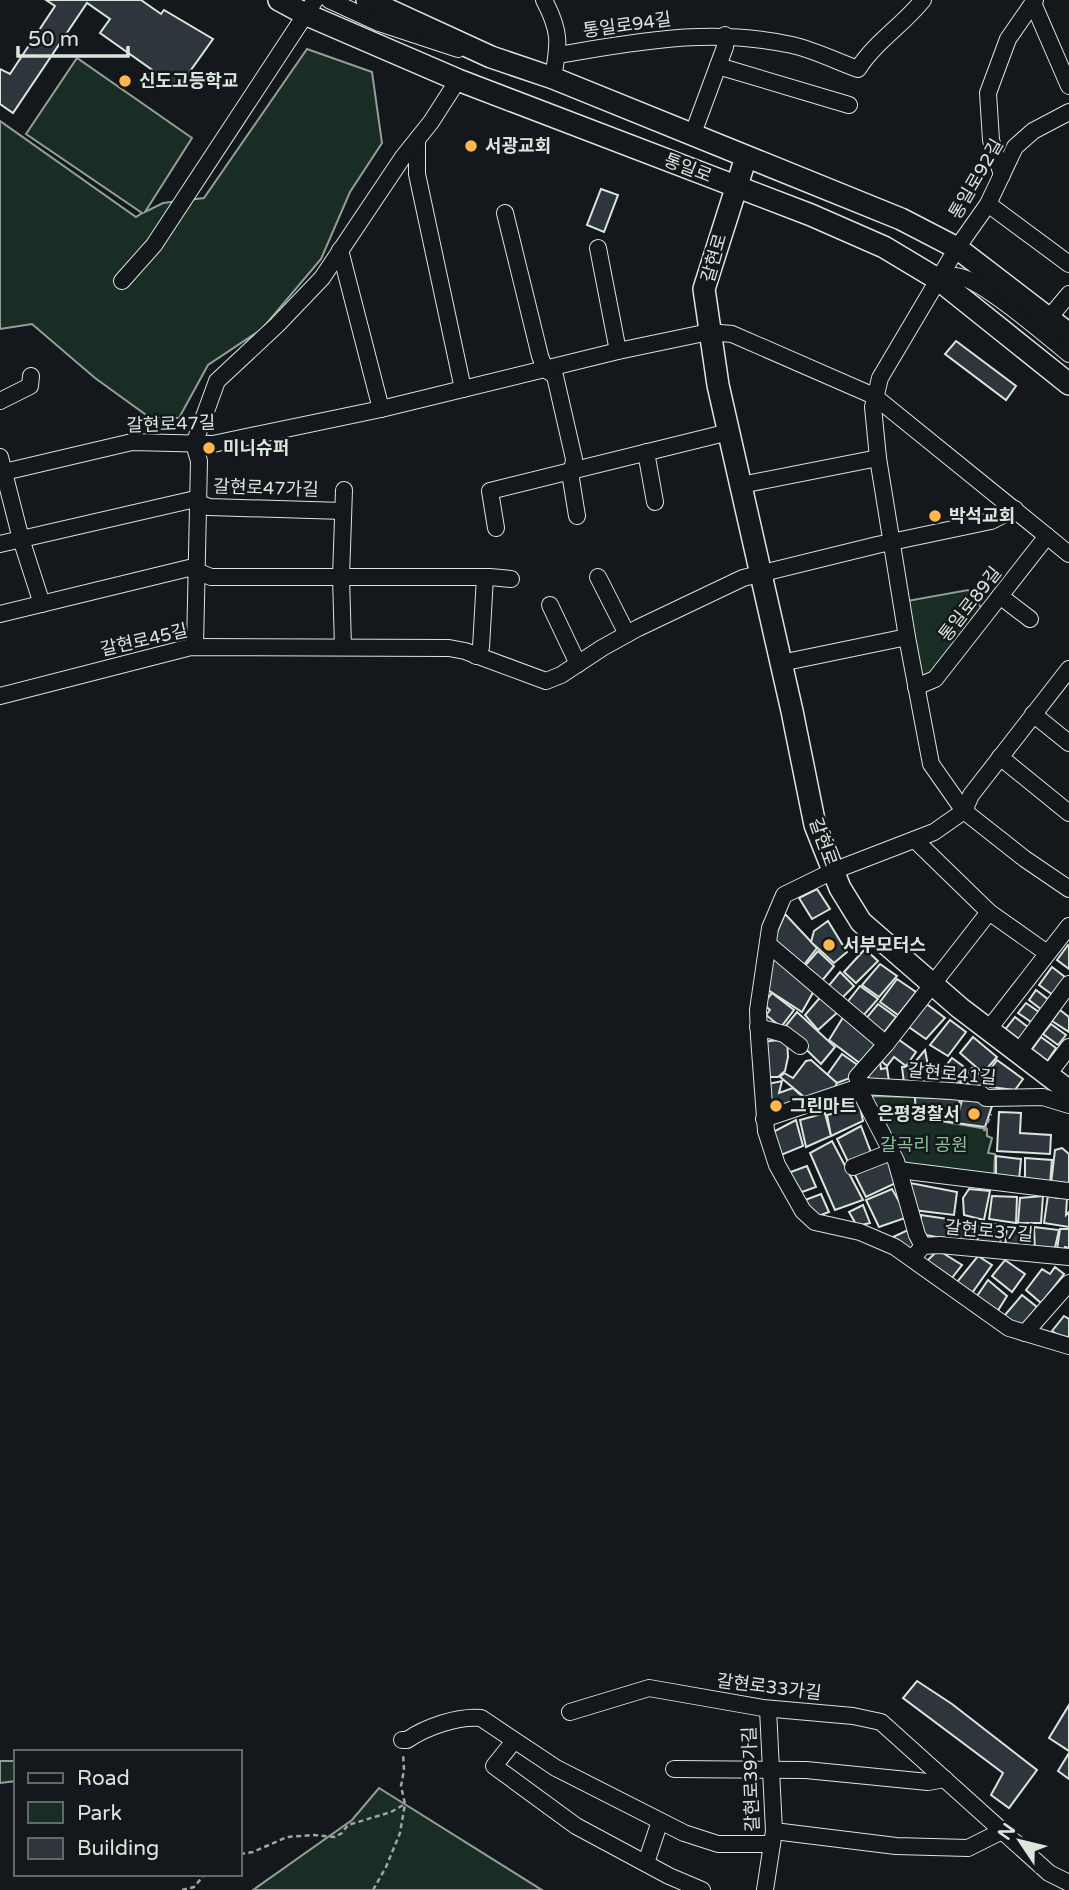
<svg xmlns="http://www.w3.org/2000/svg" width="1069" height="1890" viewBox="0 0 1069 1890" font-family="'Varela Round','Noto Sans KR',sans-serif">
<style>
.green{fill:#1a2d24;stroke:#939e99;stroke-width:2}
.building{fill:#2c363c;stroke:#d8e6dc;stroke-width:2}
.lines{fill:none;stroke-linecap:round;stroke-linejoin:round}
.minor-casing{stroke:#d8e6dc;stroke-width:18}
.major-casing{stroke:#d8e6dc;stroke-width:24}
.path{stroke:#9da8a2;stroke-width:2.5;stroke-dasharray:5 3.5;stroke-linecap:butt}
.minor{stroke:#14181c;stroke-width:16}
.major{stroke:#14181c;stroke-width:21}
.poi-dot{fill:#ffb74d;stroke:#14181c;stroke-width:2.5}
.labels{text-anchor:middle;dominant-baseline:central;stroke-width:5;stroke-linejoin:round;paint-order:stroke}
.street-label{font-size:18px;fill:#d8e6dc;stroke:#14181c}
.poi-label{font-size:18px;font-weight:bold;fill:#d8e6dc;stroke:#14181c;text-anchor:start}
.park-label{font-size:18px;fill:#8ac095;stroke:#14181c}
</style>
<rect width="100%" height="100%" fill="#14181c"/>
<!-- green -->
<g class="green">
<path d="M 307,49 L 372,72 L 382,143 L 350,192 L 321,259 L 262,329 L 208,365 L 179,418 L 149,417 L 95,378 L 32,324 L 0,329 L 0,121 L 136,217 L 142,213 L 26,134 L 77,58 L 192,138 L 145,212 L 163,203 L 204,198 Z"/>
<path d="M 968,590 L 983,610 L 933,674 L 920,679 L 907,601 Z"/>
<path d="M 871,1096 L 915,1097 L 916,1117 L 987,1129 L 987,1136 L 992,1138 L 988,1153 L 995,1154 L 994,1177 L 899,1170 Z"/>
<path d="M 0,1761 L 16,1761 L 16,1781 L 0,1783 Z"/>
<path d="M 379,1788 L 542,1890 L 253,1890 L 352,1820 Z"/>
</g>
<!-- building -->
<g class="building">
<path d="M 46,0 L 141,0 L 161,14 L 164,10 L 213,39 L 178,88 L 100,33 L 110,19 L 87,3 L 13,113 L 0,104 L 0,69 L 10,74 L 55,6 Z"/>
<path d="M 601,189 L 618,195 L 604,232 L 587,225 Z"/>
<path d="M 956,341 L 1016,386 L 1006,400 L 945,354 Z"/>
<path d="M 817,889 L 830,909 L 812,919 L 799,898 Z"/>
<path d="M 785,914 L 817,948 L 803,966 L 773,941 Z"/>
<path d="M 828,921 L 847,952 L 834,963 L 811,942 L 814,931 Z"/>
<path d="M 1068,945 L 1069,946 L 1069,969 L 1057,960 Z"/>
<path d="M 865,949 L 878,961 L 856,983 L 844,972 Z"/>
<path d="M 818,951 L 834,966 L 821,982 L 803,968 Z"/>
<path d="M 770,956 L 815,989 L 802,1012 L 765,988 Z"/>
<path d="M 880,964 L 897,976 L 879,997 L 862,985 Z"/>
<path d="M 1052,967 L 1065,977 L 1053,995 L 1039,985 Z"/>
<path d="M 840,972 L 854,986 L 840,1000 L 826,989 Z"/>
<path d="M 897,979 L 916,992 L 898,1015 L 880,1002 Z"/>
<path d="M 860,986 L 878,999 L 863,1016 L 845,1005 Z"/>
<path d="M 1036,990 L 1049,1000 L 1042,1010 L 1029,1000 Z"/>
<path d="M 772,993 L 794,1010 L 781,1027 L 766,1015 L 770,1010 L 763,1004 Z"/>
<path d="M 823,994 L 839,1011 L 818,1030 L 805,1015 Z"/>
<path d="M 924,1002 L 945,1018 L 926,1039 L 906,1025 Z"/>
<path d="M 1026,1003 L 1039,1012 L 1031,1022 L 1018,1013 Z"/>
<path d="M 878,1004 L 896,1017 L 882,1035 L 864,1021 Z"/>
<path d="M 1060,1010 L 1069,1017 L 1069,1032 L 1052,1021 Z"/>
<path d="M 797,1012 L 835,1047 L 821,1064 L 784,1028 Z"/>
<path d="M 850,1015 L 878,1040 L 861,1064 L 829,1040 L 842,1019 Z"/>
<path d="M 1015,1017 L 1029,1028 L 1019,1042 L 1004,1031 Z"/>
<path d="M 950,1020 L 966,1032 L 948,1056 L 930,1045 Z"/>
<path d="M 1051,1024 L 1066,1035 L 1058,1045 L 1043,1034 Z"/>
<path d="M 895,1037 L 916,1052 L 906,1066 L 894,1057 L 887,1066 L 879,1059 Z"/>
<path d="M 973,1037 L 997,1057 L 983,1073 L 960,1053 Z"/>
<path d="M 1041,1037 L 1056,1048 L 1046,1063 L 1030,1052 Z"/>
<path d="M 787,1039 L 788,1057 L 785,1071 L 778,1077 L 766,1077 L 762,1042 Z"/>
<path d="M 925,1050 L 929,1071 L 915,1062 Z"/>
<path d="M 842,1054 L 859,1066 L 850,1078 L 837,1083 L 827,1075 Z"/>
<path d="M 952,1058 L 967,1069 L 957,1082 L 942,1071 Z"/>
<path d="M 811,1060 L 837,1083 L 834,1090 L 808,1100 L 780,1077 L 784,1073 L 793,1078 L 806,1061 Z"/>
<path d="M 997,1060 L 1023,1079 L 1015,1090 L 990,1087 L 982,1081 Z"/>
<path d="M 880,1061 L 881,1069 L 887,1068 L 889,1081 L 873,1083 L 867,1076 Z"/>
<path d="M 919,1066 L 920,1081 L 904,1083 L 902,1067 Z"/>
<path d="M 972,1068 L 983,1078 L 981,1086 L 960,1082 Z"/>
<path d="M 782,1081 L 779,1093 L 793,1088 L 806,1100 L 771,1112 L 763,1085 Z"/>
<path d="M 915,1097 L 960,1099 L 956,1123 L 916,1117 Z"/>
<path d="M 853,1098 L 859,1102 L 863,1121 L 831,1136 L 827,1115 L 835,1113 L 833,1106 Z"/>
<path d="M 962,1100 L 993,1103 L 985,1127 L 956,1123 Z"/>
<path d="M 999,1112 L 1021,1113 L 1020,1133 L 1051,1135 L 1050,1154 L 997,1151 Z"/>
<path d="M 825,1113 L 831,1136 L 806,1147 L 800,1120 Z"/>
<path d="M 796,1120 L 803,1146 L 781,1155 L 773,1132 Z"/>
<path d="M 861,1126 L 872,1155 L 850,1166 L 837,1139 Z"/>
<path d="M 832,1141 L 863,1200 L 835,1210 L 810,1153 Z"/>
<path d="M 1062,1148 L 1069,1154 L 1069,1184 L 1051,1184 L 1055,1150 Z"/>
<path d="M 996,1156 L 1021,1159 L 1019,1180 L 996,1179 Z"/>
<path d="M 1025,1158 L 1052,1160 L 1050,1184 L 1025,1182 Z"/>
<path d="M 889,1159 L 898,1182 L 866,1197 L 853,1171 Z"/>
<path d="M 807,1166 L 816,1187 L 802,1192 L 788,1173 Z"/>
<path d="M 910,1183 L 957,1192 L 954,1215 L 913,1210 Z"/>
<path d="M 892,1189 L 908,1217 L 879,1227 L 866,1200 Z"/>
<path d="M 969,1189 L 990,1191 L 984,1220 L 964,1215 L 963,1198 Z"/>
<path d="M 821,1194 L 829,1212 L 816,1217 L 805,1200 Z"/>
<path d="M 1048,1195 L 1057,1198 L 1062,1195 L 1067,1198 L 1066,1215 L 1069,1212 L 1069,1227 L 1044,1223 Z"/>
<path d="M 992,1196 L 1017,1197 L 1016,1223 L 989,1219 Z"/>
<path d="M 1043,1196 L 1041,1223 L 1018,1223 L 1020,1198 Z"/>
<path d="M 863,1205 L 870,1223 L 857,1226 L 849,1212 Z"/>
<path d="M 921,1215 L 975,1223 L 970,1243 L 920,1234 Z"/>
<path d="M 980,1222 L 1004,1225 L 999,1247 L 977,1243 Z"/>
<path d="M 1007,1226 L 1031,1227 L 1029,1249 L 1005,1247 Z"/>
<path d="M 1034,1227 L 1059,1230 L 1054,1252 L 1035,1252 Z"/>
<path d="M 910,1229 L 916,1244 L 909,1250 L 893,1237 Z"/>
<path d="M 1060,1229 L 1069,1229 L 1069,1248 L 1065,1247 L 1063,1254 L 1057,1249 Z"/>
<path d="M 938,1250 L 962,1265 L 952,1278 L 927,1261 Z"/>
<path d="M 978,1256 L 992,1265 L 972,1293 L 957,1282 Z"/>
<path d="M 1005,1260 L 1025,1274 L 1012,1292 L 992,1276 Z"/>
<path d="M 1055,1267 L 1064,1274 L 1041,1303 L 1026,1290 L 1042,1269 L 1050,1274 Z"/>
<path d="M 988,1280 L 1007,1296 L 997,1312 L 977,1296 Z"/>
<path d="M 1022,1295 L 1037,1307 L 1021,1327 L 1004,1316 Z"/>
<path d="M 1064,1316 L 1069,1319 L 1069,1337 L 1066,1341 L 1052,1331 Z"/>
<path d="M 917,1681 L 952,1704 L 1037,1770 L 1009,1808 L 991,1795 L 1003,1773 L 903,1698 Z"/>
<path d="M 1069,1705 L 1069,1751 L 1049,1738 Z"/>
<path d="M 1069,1753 L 1069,1779 L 1058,1771 Z"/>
</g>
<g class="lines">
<!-- minor casing -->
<g class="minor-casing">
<g id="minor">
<path d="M 329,0 L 379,23 L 458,49"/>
<path d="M 544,0 C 561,32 559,43 553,78"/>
<path d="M 1033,3 L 1069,86"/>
<path d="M 557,55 C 638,42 709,27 792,45 C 814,50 836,61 858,69 C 875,42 903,25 923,0"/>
<path d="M 718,66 L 849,105"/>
<path d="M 1069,112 L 1033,131 L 1015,147 L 988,204 L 957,248 L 880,378 L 873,407 L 878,458 L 907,637 L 931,764 L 964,811 L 1025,859 L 1069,889"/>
<path d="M 692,136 L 725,47 L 725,35"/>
<path d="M 417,140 L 417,174 L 463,389"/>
<path d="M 1002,175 L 991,140 L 988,93 L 1008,39 L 1035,0"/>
<path d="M 988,204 L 1069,264"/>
<path d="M 505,213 L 540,356 L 545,369 L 555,376 L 574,459 L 571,479 L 577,516"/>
<path d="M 598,248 L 618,351"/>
<path d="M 340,250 L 381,409"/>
<path d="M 939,280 C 944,279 950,276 955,276 C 979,276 1048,337 1069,354"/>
<path d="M 122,281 L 154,245 L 315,0"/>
<path d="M 1049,318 L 1069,294"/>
<path d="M 0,401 L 30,386 L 31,376"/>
<path d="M 646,452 L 655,502"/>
<path d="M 0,457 L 21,539 L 42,604"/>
<path d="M 0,473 L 132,442 L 213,444 L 381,409 L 618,351 L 709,332 L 732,334 L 874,396 L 1069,554"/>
<path d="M 741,485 L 878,458"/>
<path d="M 496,528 L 490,491 L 729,432"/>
<path d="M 0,544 L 191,500 L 209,507 L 343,511"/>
<path d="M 598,577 L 627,634"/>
<path d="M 1000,596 L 1030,619"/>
<path d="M 550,605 L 578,664"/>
<path d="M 0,614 L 189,568 L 211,577 L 490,577 L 511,579"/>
<path d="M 195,647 L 199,461 L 194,444 L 217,381 L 277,325 L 322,278 L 403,157 L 431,122 L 458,80"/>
<path d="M 343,647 L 341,577 L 344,490"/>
<path d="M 476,656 L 481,647 L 485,577"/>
<path d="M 781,663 L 907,637"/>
<path d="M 1069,669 L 971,795 L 964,811 L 934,832 L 833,871 L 784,895 L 770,928 L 758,1010 L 759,1037 L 766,1131 L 777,1165 L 803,1211 L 815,1222 L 860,1232 L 895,1247 L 1009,1328 L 1069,1346"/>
<path d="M 916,687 L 935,679 L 1047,536"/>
<path d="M 0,696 L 191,647 L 449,648 L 465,651 L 546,681 L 561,675 L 602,648 L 638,628 L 743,578 L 877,545 L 991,521 L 1015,509"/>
<path d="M 1033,714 L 1069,743"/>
<path d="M 1000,757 L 1069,813"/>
<path d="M 915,840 L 989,912 L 1047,953"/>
<path d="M 768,944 L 886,1044"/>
<path d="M 758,1027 L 784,1034 L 800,1046"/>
<path d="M 988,1030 L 1069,926"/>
<path d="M 1018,1053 L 1069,984"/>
<path d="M 1047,1076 L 1069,1047"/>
<path d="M 862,1086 L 857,1077 L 886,1044 L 989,912"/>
<path d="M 858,1087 L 896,1161 L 917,1235 L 923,1246"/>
<path d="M 764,1119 L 862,1086 L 951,1091 L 981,1094 L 986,1098 L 1043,1097 L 1069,1105"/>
<path d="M 853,1167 L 891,1152"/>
<path d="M 899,1170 L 1069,1191"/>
<path d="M 917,1253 L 923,1246 L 940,1245 L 1069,1257"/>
<path d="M 1025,1333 L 1069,1283"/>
<path d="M 570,1712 L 649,1688 L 763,1708 L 853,1716 L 881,1722 L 1049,1873 L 1069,1883"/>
<path d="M 402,1740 L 407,1740 C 426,1727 457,1716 481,1718 L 556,1768 L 684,1833 L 718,1844 L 772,1844"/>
<path d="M 514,1741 L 494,1766 L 576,1826 L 669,1876 L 702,1890"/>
<path d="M 674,1769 L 806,1770 L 928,1782 L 945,1779"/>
<path d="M 774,1831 L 896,1846 L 968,1848 L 1002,1831"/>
<path d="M 646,1863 L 660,1821"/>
<path d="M 765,1890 L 774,1831 L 768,1709"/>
</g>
</g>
<!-- major casing -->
<g class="major-casing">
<g id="major">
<path d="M 279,0 L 305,14 L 458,80 L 811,215 L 884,247 L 939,280 L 1069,384"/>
<path d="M 367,0 L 491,57 L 553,78 L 901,219 L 957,248 L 1069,334"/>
<path d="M 746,157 L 704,289 L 718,385 L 792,711 L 815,825 L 840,888 L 861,922 L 960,1008 L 1069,1091"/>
</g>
</g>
<!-- path -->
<g class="path">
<path d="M 984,1131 L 991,1114"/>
<path d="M 240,1854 L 253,1852 L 287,1837 L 314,1835 L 335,1837 L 342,1833 L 348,1825 L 391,1812 L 405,1804"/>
<path d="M 182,1890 L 194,1887 L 205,1874"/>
<path d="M 373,1890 L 386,1867 L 400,1833 L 405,1804 L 401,1786 L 404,1770 L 403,1753"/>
</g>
<!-- minor -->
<use href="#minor" class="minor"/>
<!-- major -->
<use href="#major" class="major"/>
</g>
<!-- markers -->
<g class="poi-dot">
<circle cx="125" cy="81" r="7"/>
<circle cx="471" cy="146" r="7"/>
<circle cx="209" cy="448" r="7"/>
<circle cx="935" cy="516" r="7"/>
<circle cx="829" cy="945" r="7"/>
<circle cx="776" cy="1106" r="7"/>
<circle cx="974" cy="1114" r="7"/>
</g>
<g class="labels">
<!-- street labels -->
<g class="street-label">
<text transform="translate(627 25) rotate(-8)">통일로94길</text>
<text transform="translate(688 168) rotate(21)">통일로</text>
<text transform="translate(976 179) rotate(-60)">통일로92길</text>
<text transform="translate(714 258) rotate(-74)">갈현로</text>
<text transform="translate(171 424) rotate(-2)">갈현로47길</text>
<text transform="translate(266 488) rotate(2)">갈현로47가길</text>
<text transform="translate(970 604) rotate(-52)">통일로89길</text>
<text transform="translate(144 640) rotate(-13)">갈현로45길</text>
<text transform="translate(823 842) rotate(71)">갈현로</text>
<text transform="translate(952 1074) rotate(5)">갈현로41길</text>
<text transform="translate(989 1231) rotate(5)">갈현로37길</text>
<text transform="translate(769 1687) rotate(7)">갈현로33가길</text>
<text transform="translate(751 1779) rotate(-92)">갈현로39가길</text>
</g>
<!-- poi labels -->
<g class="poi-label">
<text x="139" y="81">신도고등학교</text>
<text x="485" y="146">서광교회</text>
<text x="223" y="448">미니슈퍼</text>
<text x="949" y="516">박석교회</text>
<text x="843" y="945">서부모터스</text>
<text x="790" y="1106">그린마트</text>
<text x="960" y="1114" text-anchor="end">은평경찰서</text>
</g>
<!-- park labels -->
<g class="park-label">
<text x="924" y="1145">갈곡리 공원</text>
</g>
</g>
<!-- legend -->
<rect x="14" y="1750" width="228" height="126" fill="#14181c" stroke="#626a69" stroke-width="2"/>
<rect x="28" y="1773" width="35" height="10" fill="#14181c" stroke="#626a69" stroke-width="2"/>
<text x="77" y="1785" font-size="21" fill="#d8e6dc">Road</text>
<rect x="28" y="1802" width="35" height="21" fill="#1a2d24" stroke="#626a69" stroke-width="2"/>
<text x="77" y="1820" font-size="21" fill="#d8e6dc">Park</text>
<rect x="28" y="1838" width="35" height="21" fill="#2c363c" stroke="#626a69" stroke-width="2"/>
<text x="77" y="1855" font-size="21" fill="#d8e6dc">Building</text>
<!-- north arrow -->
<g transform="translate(1020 1841) rotate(305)" stroke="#14181c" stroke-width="5" paint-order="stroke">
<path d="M0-5L12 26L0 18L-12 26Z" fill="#d8e6dc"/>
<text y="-10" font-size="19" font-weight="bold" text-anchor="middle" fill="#d8e6dc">N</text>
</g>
<!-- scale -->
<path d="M18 46v10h110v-10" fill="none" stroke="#d8e6dc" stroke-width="3.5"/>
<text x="28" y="46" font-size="21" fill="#d8e6dc" stroke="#14181c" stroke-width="5" paint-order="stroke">50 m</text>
</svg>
